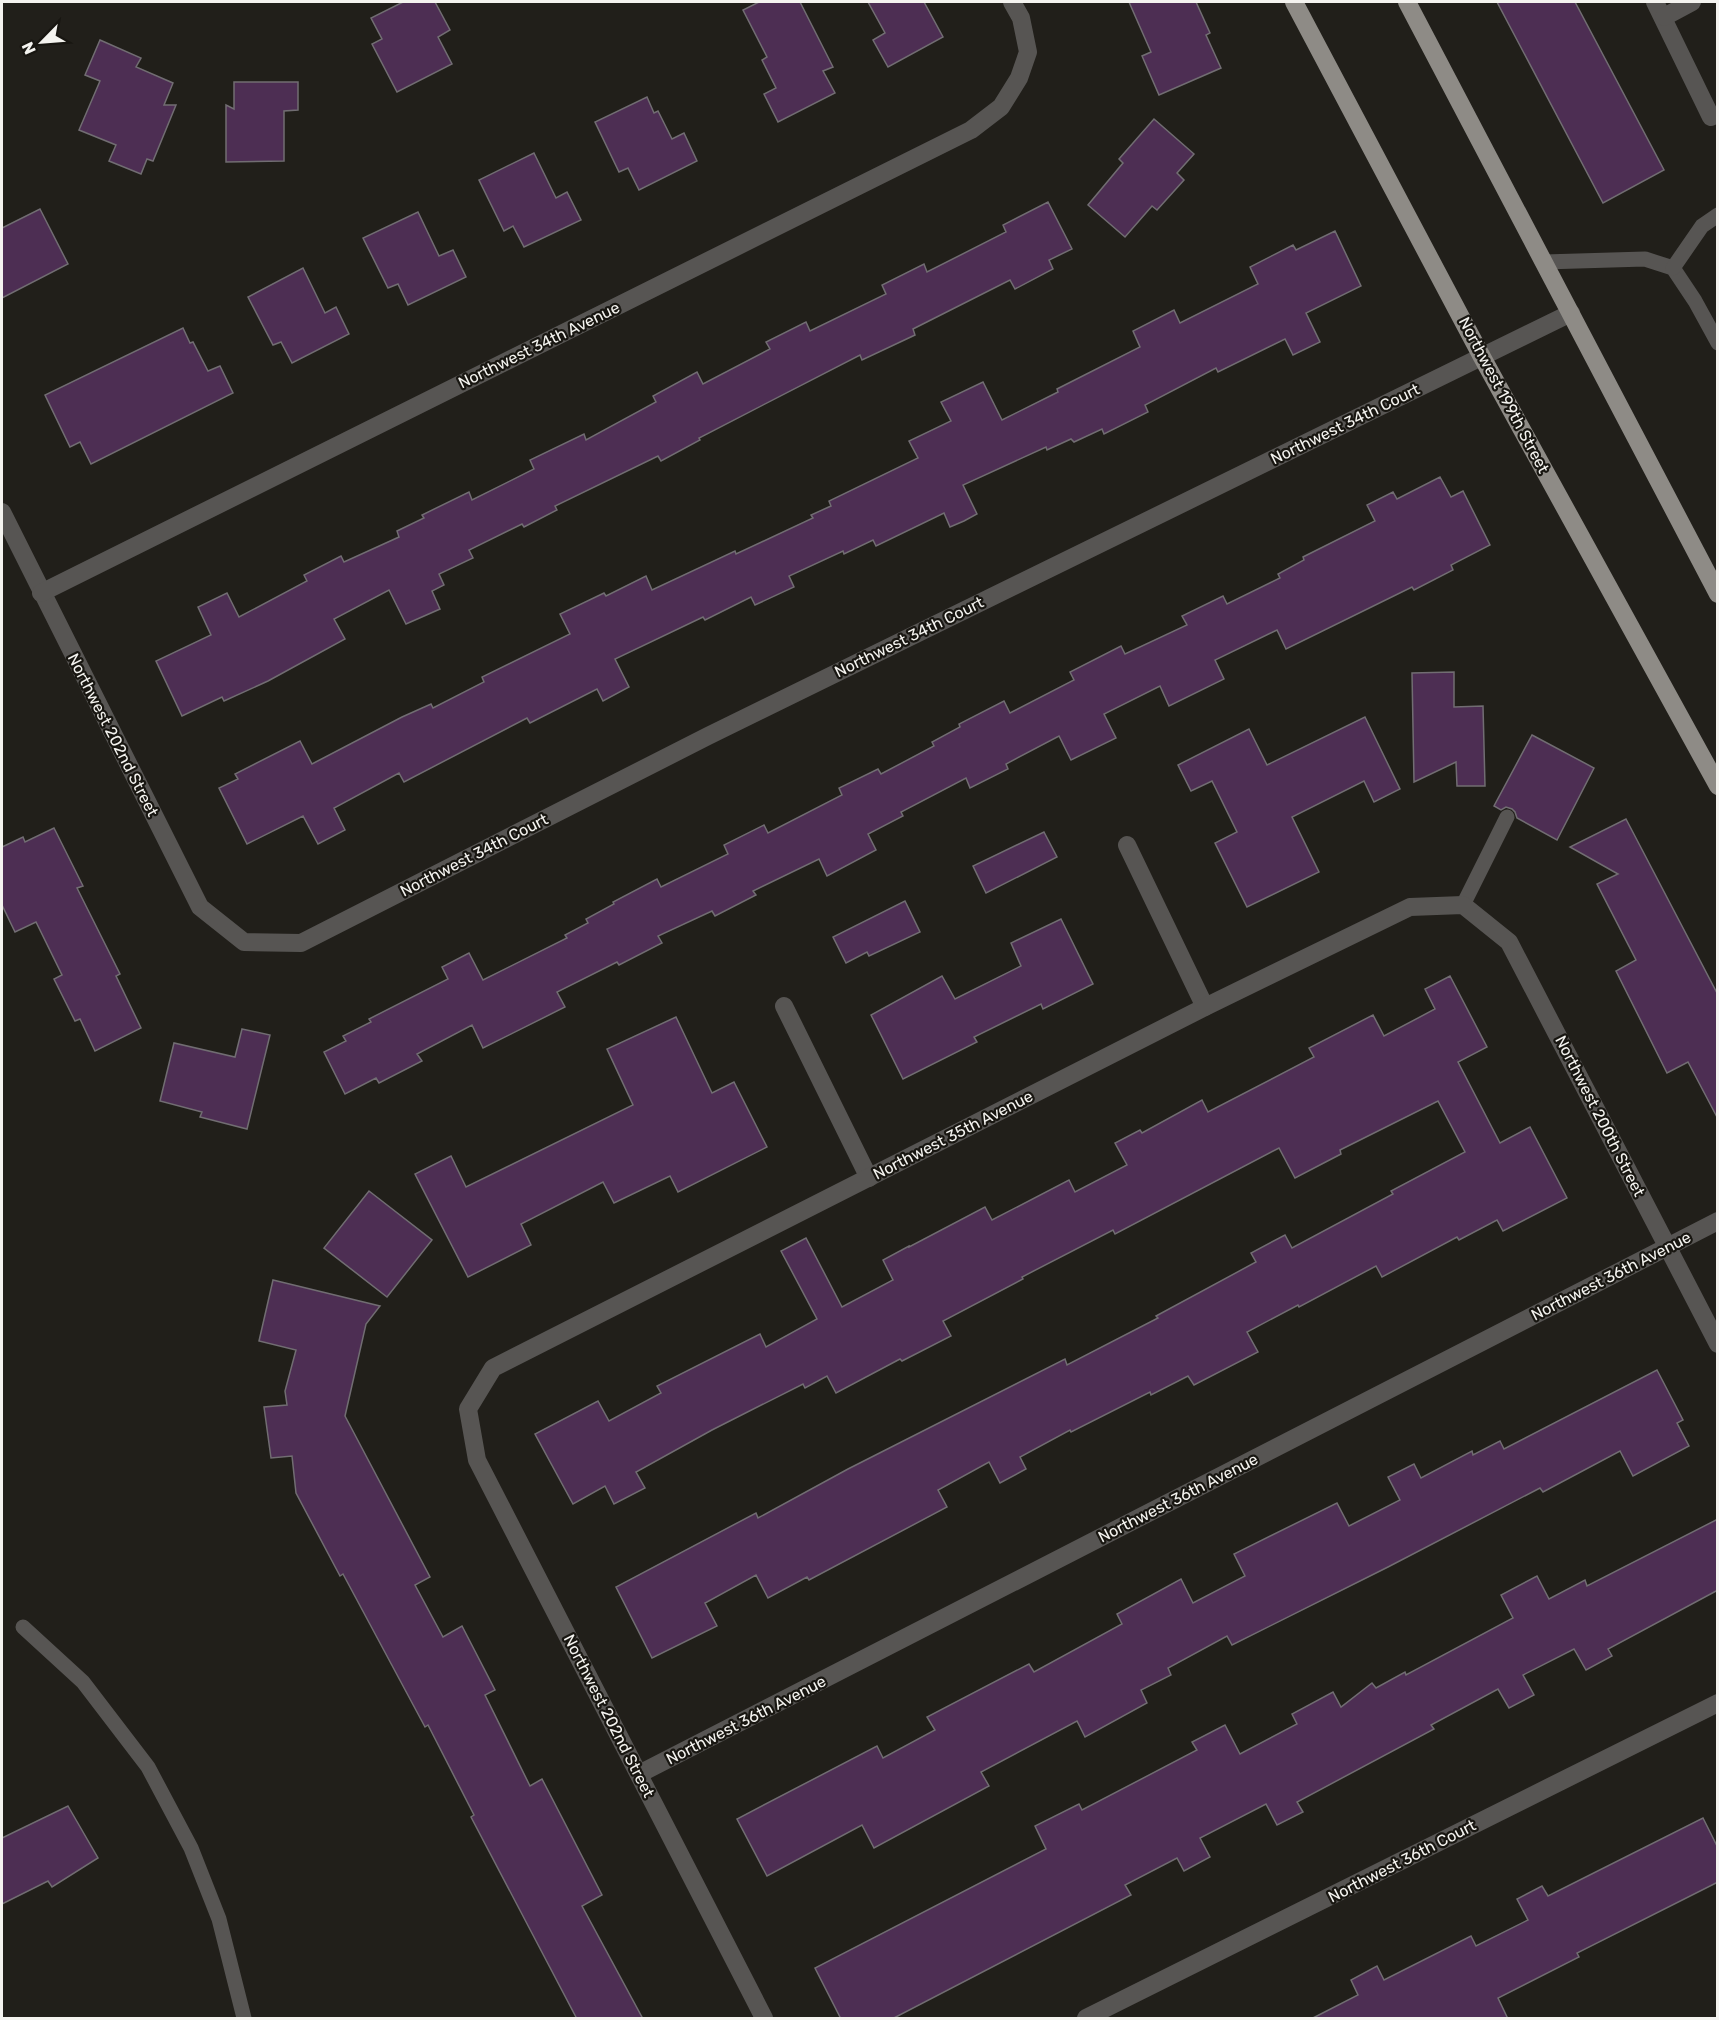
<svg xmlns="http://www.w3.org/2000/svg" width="1719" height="2020" viewBox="0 0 1719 2020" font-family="Rubik,sans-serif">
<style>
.building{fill:#4d2e53;stroke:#716d72;stroke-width:1.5}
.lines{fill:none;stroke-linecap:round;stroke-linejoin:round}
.service{stroke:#575553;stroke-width:15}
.minor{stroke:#575553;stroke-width:18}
.primary{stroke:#8e8b86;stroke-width:18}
.labels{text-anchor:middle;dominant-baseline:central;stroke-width:4.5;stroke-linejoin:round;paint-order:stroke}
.street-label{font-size:16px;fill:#f4f3ef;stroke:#181611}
</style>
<rect width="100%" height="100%" fill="#211f1a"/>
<!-- building -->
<g class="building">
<path d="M 403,2 L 435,2 L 450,30 L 438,37 L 452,64 L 397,92 L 372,44 L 382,39 L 371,18 Z"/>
<path d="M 759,2 L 800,2 L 833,67 L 823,71 L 835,93 L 778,122 L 764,94 L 776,88 L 762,60 L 767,57 L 743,10 Z"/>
<path d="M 868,2 L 924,2 L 943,37 L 888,67 L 873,40 L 885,33 Z"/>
<path d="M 1129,2 L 1196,2 L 1210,33 L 1206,35 L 1221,68 L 1159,95 L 1142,56 L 1151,52 Z"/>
<path d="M 1497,2 L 1575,2 L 1664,170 L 1603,203 Z"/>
<path d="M 100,40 L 141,58 L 136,67 L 173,83 L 164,105 L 176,105 L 153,161 L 147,159 L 141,174 L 109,161 L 116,145 L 79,130 L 100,81 L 85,75 Z"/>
<path d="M 234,82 L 298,82 L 298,110 L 284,111 L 284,161 L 226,162 L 226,105 L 234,109 Z"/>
<path d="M 647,97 L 654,113 L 658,111 L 672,139 L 684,133 L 697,161 L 639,190 L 628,168 L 619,172 L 595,122 Z"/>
<path d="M 1154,119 L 1194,154 L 1177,173 L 1184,180 L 1157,210 L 1152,206 L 1125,237 L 1088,205 L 1123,163 L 1119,159 Z"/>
<path d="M 534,153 L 556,198 L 567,192 L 581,220 L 524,247 L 513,226 L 504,231 L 479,180 Z"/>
<path d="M 1048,202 L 1072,249 L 1049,260 L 1053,269 L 1015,289 L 1010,280 L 913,329 L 915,335 L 862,360 L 860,355 L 699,438 L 700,440 L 661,461 L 658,456 L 555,506 L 557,510 L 524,527 L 522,524 L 469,550 L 473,558 L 439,574 L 444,585 L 432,591 L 440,609 L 406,624 L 389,590 L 334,619 L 345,639 L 268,681 L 224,701 L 222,697 L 182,716 L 156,661 L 211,635 L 198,607 L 227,593 L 239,617 L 307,581 L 304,575 L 341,556 L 344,562 L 399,537 L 397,531 L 424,518 L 422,515 L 469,492 L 472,500 L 534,469 L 530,460 L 584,434 L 586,440 L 656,402 L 653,396 L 697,372 L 703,384 L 770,349 L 766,342 L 806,322 L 810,331 L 886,294 L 882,285 L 924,264 L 927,272 L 1006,232 L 1003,225 Z"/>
<path d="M 40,209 L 68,264 L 2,298 L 2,228 Z"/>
<path d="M 418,212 L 439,256 L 453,250 L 466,277 L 408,305 L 398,284 L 388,288 L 363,238 Z"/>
<path d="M 1335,231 L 1361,286 L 1306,313 L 1320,342 L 1293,355 L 1285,339 L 1218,372 L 1216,368 L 1145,405 L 1148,412 L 1104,434 L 1102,429 L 1074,442 L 1071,439 L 1047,450 L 1046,447 L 963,485 L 977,514 L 964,521 L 950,527 L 944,513 L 876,546 L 873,540 L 844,554 L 843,551 L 789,576 L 794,587 L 755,605 L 751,597 L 705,620 L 703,617 L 615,659 L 629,687 L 603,701 L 597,689 L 530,723 L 527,718 L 404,782 L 399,773 L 334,808 L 345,830 L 318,844 L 303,816 L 247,844 L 219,788 L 238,779 L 235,774 L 300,741 L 312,764 L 402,717 L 431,704 L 433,708 L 484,682 L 482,677 L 570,634 L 560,614 L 604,593 L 606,596 L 646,576 L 652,590 L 735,551 L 736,554 L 813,518 L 811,515 L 831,506 L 829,501 L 918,458 L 909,441 L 951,421 L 941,402 L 983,382 L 1002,420 L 1058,392 L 1057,389 L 1140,347 L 1133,331 L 1174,310 L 1180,323 L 1258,284 L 1250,267 L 1293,245 L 1296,250 Z"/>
<path d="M 303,268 L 325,313 L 336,307 L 349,334 L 292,363 L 281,342 L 273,345 L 248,297 Z"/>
<path d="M 183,328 L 190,343 L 193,342 L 208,371 L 220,366 L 233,393 L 91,464 L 80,442 L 70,447 L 45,395 Z"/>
<path d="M 1440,477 L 1451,497 L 1463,491 L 1490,545 L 1451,565 L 1453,570 L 1414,590 L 1412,587 L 1286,649 L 1277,630 L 1215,660 L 1224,679 L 1169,706 L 1160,686 L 1104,714 L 1116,738 L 1071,760 L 1059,736 L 1006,764 L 1008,769 L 970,788 L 966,778 L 901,812 L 903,816 L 868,834 L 876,850 L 827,876 L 819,859 L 753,891 L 756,895 L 715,916 L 712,911 L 658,936 L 662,943 L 619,965 L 617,962 L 557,992 L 565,1007 L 483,1048 L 472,1025 L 417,1054 L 422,1061 L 379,1083 L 376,1078 L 345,1094 L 324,1052 L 346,1041 L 343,1036 L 371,1022 L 369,1019 L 448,979 L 442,967 L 469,953 L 483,980 L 567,938 L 565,935 L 588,923 L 586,919 L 614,904 L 613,902 L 657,879 L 661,887 L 728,854 L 724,845 L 764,825 L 768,833 L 842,795 L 839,788 L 878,769 L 881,774 L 934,746 L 932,742 L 960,727 L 959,724 L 1004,701 L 1010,713 L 1074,680 L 1070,672 L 1121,646 L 1125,654 L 1187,625 L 1182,616 L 1223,596 L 1227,604 L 1280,578 L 1278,574 L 1304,560 L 1303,557 L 1375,521 L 1367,505 L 1393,492 L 1397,499 Z"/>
<path d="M 1454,672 L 1454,707 L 1483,706 L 1485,786 L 1457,786 L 1456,762 L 1414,782 L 1412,673 Z"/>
<path d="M 1365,717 L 1400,789 L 1374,802 L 1364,781 L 1292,817 L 1319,872 L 1247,907 L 1215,843 L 1237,832 L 1212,781 L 1191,791 L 1178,765 L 1249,729 L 1267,765 Z"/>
<path d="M 1532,735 L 1594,768 L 1557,840 L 1517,818 L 1515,812 L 1512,809 L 1506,807 L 1501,810 L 1494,806 Z"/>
<path d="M 1626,819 L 1718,995 L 1718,1119 L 1688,1062 L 1667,1073 L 1616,971 L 1636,960 L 1597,884 L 1618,874 L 1570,847 Z"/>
<path d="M 54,828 L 83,886 L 77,888 L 120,974 L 116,976 L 141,1028 L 95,1051 L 80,1019 L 75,1021 L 54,979 L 62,975 L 36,922 L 15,932 L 2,905 L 2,847 L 23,837 L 25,842 Z"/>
<path d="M 1044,832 L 1057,857 L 986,893 L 973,866 Z"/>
<path d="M 905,901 L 920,932 L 869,956 L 867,952 L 846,963 L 833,937 Z"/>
<path d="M 1061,919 L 1093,984 L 1043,1009 L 1041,1004 L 974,1037 L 977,1042 L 903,1079 L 871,1015 L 942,976 L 955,999 L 1021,966 L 1011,943 Z"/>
<path d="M 1450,976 L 1487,1047 L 1458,1062 L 1500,1143 L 1530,1127 L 1567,1198 L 1503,1231 L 1497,1220 L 1459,1240 L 1457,1237 L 1382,1277 L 1376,1266 L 1299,1307 L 1298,1305 L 1247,1332 L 1258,1352 L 1194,1385 L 1188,1376 L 1151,1395 L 1150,1392 L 1071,1432 L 1070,1430 L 1020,1457 L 1026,1469 L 1000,1483 L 989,1462 L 938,1490 L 947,1507 L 809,1580 L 807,1577 L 768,1598 L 756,1575 L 705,1603 L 717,1626 L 652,1658 L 616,1587 L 756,1513 L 758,1518 L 848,1469 L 1065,1359 L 1067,1365 L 1158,1318 L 1156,1316 L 1256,1262 L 1251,1253 L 1285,1235 L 1292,1248 L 1393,1194 L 1391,1191 L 1465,1152 L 1438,1101 L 1340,1150 L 1341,1154 L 1295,1178 L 1279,1148 L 1115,1234 L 1113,1230 L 1022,1277 L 1023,1279 L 943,1321 L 951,1336 L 902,1361 L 900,1359 L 836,1393 L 827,1376 L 805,1388 L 803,1384 L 712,1430 L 636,1472 L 645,1488 L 614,1504 L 605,1486 L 573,1504 L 535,1434 L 598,1401 L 609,1421 L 661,1393 L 657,1386 L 760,1334 L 766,1347 L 817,1319 L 781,1251 L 806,1238 L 842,1307 L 893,1280 L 883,1260 L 909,1246 L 909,1247 L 985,1207 L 992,1220 L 1069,1180 L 1075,1192 L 1127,1165 L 1115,1143 L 1140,1130 L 1142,1133 L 1202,1100 L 1208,1112 L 1314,1057 L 1309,1048 L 1373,1015 L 1384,1036 L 1435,1009 L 1425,989 Z"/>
<path d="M 676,1017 L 712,1093 L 734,1082 L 767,1147 L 678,1192 L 670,1176 L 614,1203 L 603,1182 L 521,1224 L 531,1245 L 468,1277 L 415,1174 L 451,1156 L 466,1187 L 633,1105 L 607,1049 Z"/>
<path d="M 242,1029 L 270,1035 L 247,1129 L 200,1117 L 202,1112 L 160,1101 L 174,1043 L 235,1057 Z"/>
<path d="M 369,1191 L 432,1240 L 387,1297 L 324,1248 Z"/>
<path d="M 273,1280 L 380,1306 L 366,1324 L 345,1416 L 430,1577 L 415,1585 L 443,1637 L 462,1626 L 495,1690 L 485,1695 L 530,1786 L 542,1779 L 602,1895 L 582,1906 L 643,2019 L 577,2019 L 471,1817 L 474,1815 L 428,1725 L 425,1727 L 343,1574 L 340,1576 L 296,1493 L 292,1456 L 271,1458 L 264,1407 L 287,1405 L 285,1391 L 296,1350 L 259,1341 Z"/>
<path d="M 1657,1370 L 1683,1420 L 1677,1423 L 1689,1446 L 1633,1476 L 1620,1451 L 1543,1492 L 1540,1488 L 1388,1567 L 1232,1645 L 1227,1636 L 1168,1668 L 1171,1675 L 1141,1690 L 1147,1703 L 1085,1737 L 1077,1721 L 981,1772 L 989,1786 L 874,1848 L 862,1825 L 767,1876 L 737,1819 L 877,1746 L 883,1758 L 935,1730 L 927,1717 L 1029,1664 L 1034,1672 L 1122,1624 L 1117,1614 L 1181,1579 L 1193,1603 L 1245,1576 L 1234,1554 L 1337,1503 L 1349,1526 L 1400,1500 L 1388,1477 L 1414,1464 L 1421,1478 L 1472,1451 L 1473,1455 L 1500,1441 L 1504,1449 Z"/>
<path d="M 1718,1519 L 1718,1590 L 1608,1649 L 1612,1656 L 1586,1670 L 1574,1649 L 1523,1675 L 1534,1695 L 1509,1708 L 1498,1689 L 1431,1725 L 1434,1729 L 1297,1802 L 1303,1812 L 1277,1825 L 1266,1804 L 1200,1838 L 1210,1857 L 1184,1871 L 1177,1858 L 1125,1885 L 1131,1895 L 892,2019 L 841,2019 L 815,1968 L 1046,1849 L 1035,1826 L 1079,1804 L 1082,1810 L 1197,1750 L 1192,1742 L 1225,1725 L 1240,1754 L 1297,1724 L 1292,1714 L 1333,1692 L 1341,1707 L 1372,1683 L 1376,1688 L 1405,1672 L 1406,1675 L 1513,1618 L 1501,1595 L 1537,1576 L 1549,1599 L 1585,1580 L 1587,1586 Z"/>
<path d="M 68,1806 L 98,1858 L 52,1887 L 48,1881 L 2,1904 L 2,1838 Z"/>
<path d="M 1703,1818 L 1718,1848 L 1718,1882 L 1577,1953 L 1579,1957 L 1498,1998 L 1508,2019 L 1311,2019 L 1358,1995 L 1351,1980 L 1377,1966 L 1384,1980 L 1471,1936 L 1476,1946 L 1528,1920 L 1517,1899 L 1542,1886 L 1548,1896 Z"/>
</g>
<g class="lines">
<!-- service -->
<g class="service">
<path d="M 1544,262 L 1645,259 L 1673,268 L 1695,301 L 1718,343"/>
<path d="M 1673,268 L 1702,226 L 1718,215"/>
<path d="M 1463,905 L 1507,817"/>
<path d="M 23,1627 L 83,1682 L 148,1767 L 191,1848 L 219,1919 L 244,2018"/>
</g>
<!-- minor -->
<g class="minor">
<path d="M 1655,2 L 1711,117"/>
<path d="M 1664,17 L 1692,2"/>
<path d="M 2,512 L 200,907 L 244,942 L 301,943 L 708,736 L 1571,313"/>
<path d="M 41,593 L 971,130 L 1001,107 L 1019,78 L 1028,52 L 1021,18 L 1012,2"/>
<path d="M 1127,845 L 1205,1007"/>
<path d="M 784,1006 L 869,1178"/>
<path d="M 639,1774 L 1718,1221"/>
<path d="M 764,2018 L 477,1460 L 468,1409 L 493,1368 L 1205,1007 L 1410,907 L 1463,905 L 1509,942 L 1718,1344"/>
<path d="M 1086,2018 L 1718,1703"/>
</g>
<!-- primary -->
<g class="primary">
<path d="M 1294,2 L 1482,357 L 1718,786"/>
<path d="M 1407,2 L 1718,594"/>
</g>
</g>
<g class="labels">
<!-- street labels -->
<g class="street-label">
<text transform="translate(539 345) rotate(-26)">Northwest 34th Avenue</text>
<text transform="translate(1504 395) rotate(62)">Northwest 199th Street</text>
<text transform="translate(1345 424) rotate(-26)">Northwest 34th Court</text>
<text transform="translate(909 637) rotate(-26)">Northwest 34th Court</text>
<text transform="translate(113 735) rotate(63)">Northwest 202nd Street</text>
<text transform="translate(474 855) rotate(-27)">Northwest 34th Court</text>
<text transform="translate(1600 1116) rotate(63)">Northwest 200th Street</text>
<text transform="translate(953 1135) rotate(-27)">Northwest 35th Avenue</text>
<text transform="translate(1611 1276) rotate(-27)">Northwest 36th Avenue</text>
<text transform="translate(1178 1498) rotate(-27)">Northwest 36th Avenue</text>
<text transform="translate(609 1716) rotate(63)">Northwest 202nd Street</text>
<text transform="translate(746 1720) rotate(-27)">Northwest 36th Avenue</text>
<text transform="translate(1402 1861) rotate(-27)">Northwest 36th Court</text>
</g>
</g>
<!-- border -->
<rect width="1719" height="2020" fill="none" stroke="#f4f3ef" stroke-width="6"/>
<!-- north arrow -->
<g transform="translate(42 42) rotate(245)" stroke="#181611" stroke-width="4.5" paint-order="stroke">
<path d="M0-4.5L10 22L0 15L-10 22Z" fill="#f4f3ef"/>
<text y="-9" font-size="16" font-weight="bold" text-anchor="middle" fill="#f4f3ef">N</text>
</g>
</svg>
